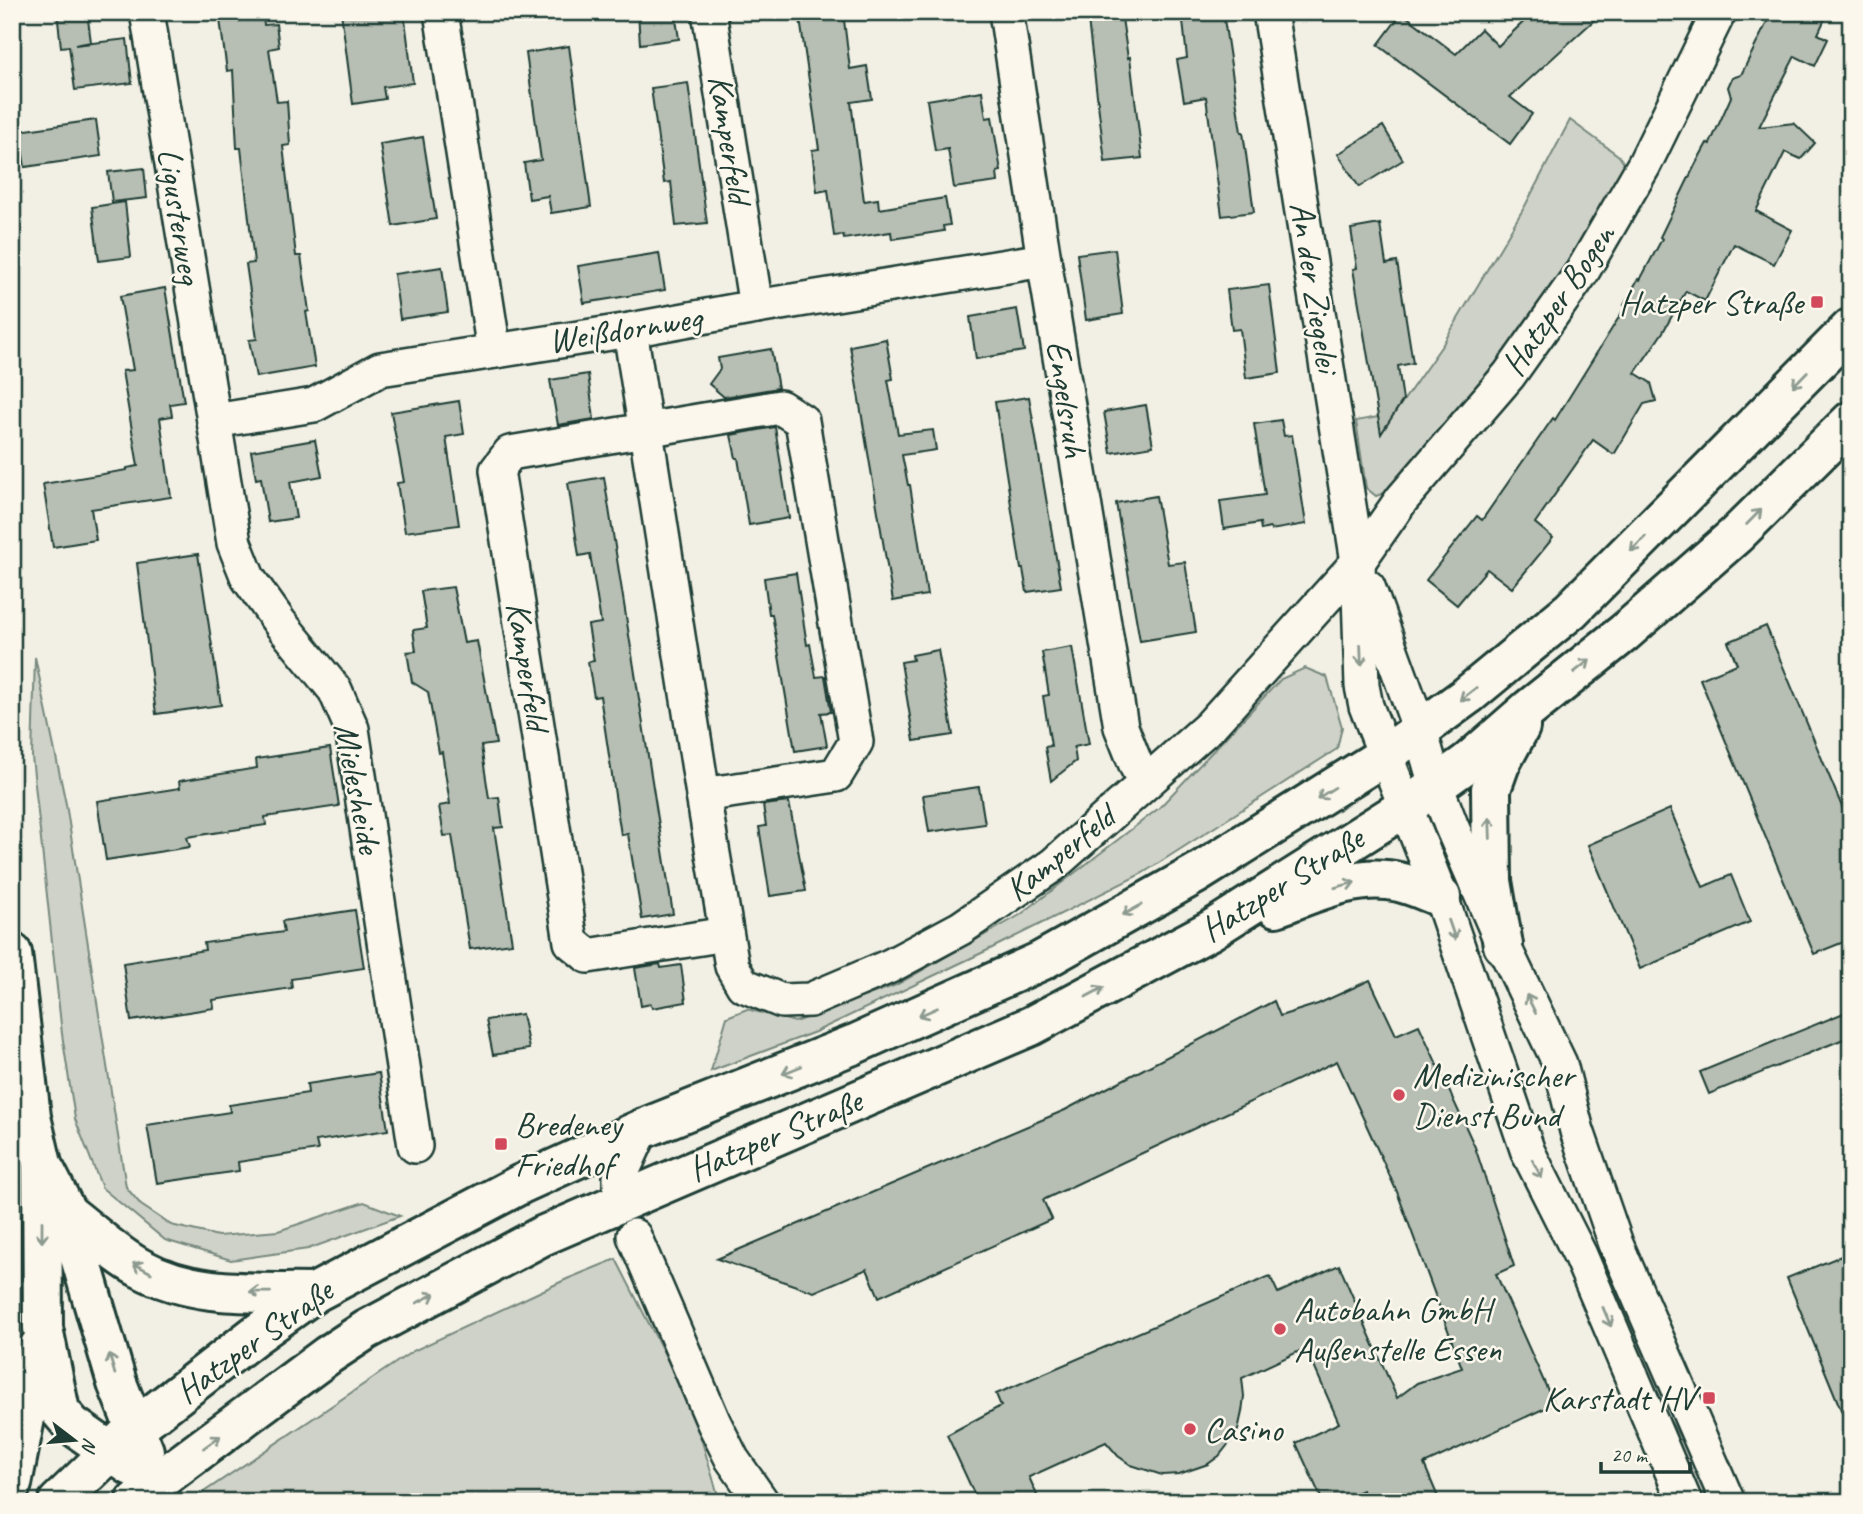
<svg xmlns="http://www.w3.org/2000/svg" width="1863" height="1514" viewBox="0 0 1863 1514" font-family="Caveat,sans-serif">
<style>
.green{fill:#cfd2c8;stroke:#77887e;stroke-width:2}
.building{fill:#b7beb3;stroke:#1f3d34;stroke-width:2}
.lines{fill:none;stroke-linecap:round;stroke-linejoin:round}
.minor-casing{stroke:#1f3d34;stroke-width:38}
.major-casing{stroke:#1f3d34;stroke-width:44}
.minor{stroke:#fbf7ec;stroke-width:33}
.major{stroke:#fbf7ec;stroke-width:38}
.oneway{stroke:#8d9a90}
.poi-dot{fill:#d1495b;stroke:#fbf7ec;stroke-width:2.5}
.labels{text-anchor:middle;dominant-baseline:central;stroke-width:5;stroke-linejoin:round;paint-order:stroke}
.street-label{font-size:35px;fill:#1f3d34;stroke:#fbf7ec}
.poi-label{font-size:35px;fill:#1f3d34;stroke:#fbf7ec;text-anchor:start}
</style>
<rect width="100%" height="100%" fill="#f2f0e5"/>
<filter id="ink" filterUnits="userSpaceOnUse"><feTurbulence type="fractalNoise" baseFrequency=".0143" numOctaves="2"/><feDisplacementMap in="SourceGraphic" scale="14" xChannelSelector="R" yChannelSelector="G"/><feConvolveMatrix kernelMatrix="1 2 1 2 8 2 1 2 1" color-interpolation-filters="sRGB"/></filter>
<g filter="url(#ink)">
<!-- green -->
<g class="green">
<path d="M 1570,120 L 1619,156 L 1625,165 L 1541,310 L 1496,369 L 1390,491 L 1376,496 L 1366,488 L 1356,421 L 1394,414 L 1443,344 L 1525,206 Z"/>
<path d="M 35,657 L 66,804 L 126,1187 L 141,1205 L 171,1225 L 218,1236 L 278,1231 L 364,1202 L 400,1216 L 308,1249 L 231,1260 L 165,1240 L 102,1188 L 75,1119 L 62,1034 L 32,757 Z"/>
<path d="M 1305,668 L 1327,677 L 1342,727 L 1337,749 L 1143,873 L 988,950 L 815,1032 L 711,1071 L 727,1017 L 747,1009 L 795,1022 L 896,985 L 1020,915 L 1159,808 L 1281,679 Z"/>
<path d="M 616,1259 L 692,1408 L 720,1502 L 189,1502 L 413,1351 L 567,1279 Z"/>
<path d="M 1669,1419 C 1685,1445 1701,1472 1707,1502 L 1702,1502 L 1663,1421 Z"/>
</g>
<!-- building -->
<g class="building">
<path d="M 57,12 L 87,12 L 91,42 L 75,45 L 127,39 L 132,83 L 75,90 L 69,46 L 61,47 Z"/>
<path d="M 219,12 L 262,12 L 264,25 L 276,24 L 279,47 L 269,49 L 277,102 L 287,101 L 290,145 L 283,146 L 296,256 L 301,256 L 309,311 L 306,312 L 315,367 L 256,377 L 249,340 L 257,339 L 246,264 L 254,263 L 241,148 L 237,148 L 233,70 L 227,71 Z"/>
<path d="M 341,12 L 404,12 L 413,83 L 383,87 L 385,99 L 353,104 Z"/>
<path d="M 638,12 L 675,12 L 679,39 L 640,44 Z"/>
<path d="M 799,12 L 843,12 L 850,69 L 867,66 L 872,99 L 851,102 L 864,201 L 878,199 L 879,209 L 945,198 L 950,225 L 943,226 L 944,231 L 892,239 L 891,232 L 844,239 L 843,235 L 834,236 L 828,190 L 817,192 L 812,150 L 819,149 Z"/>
<path d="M 1087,12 L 1121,12 L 1128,58 L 1130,57 L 1142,158 L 1105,162 Z"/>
<path d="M 1182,12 L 1223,12 L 1241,132 L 1243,132 L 1254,212 L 1222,216 L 1206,97 L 1184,101 L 1177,60 L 1187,58 Z"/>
<path d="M 1534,12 L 1603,12 L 1510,97 L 1532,114 L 1510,144 L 1378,45 L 1402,13 L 1456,54 L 1481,29 L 1498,46 Z"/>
<path d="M 1772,12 L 1828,12 L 1818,34 L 1828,39 L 1815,66 L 1795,56 L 1759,127 L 1794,123 L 1815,143 L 1801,159 L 1785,152 L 1756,211 L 1792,230 L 1774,264 L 1734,244 L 1705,301 L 1686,291 L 1663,332 L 1635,373 L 1651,383 L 1656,401 L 1644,404 L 1615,453 L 1613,454 L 1593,440 L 1535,523 L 1553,538 L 1512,588 L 1487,569 L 1457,605 L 1426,580 L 1477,516 L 1482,520 L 1553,418 L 1555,420 L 1626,306 L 1624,305 L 1638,279 L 1640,280 L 1662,239 L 1660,237 L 1695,165 L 1707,143 L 1710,144 L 1731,97 L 1728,87 L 1732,78 L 1741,75 Z"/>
<path d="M 569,46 L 591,207 L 551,213 L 548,196 L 529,199 L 524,163 L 541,160 L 526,53 Z"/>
<path d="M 688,83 L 707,223 L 676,226 L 671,182 L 664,183 L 651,88 Z"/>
<path d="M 982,91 L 986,118 L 992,117 L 1001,171 L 997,172 L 998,182 L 954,188 L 948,149 L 935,151 L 927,100 Z"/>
<path d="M 96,120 L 101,156 L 25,167 L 19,131 Z"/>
<path d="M 1383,126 L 1403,160 L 1359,187 L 1338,154 Z"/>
<path d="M 423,137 L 436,219 L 393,226 L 380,144 Z"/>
<path d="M 144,168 L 147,198 L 112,202 L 108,172 Z"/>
<path d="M 125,202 L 131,257 L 99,261 L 92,207 Z"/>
<path d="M 1380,224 L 1386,264 L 1397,262 L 1413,363 L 1398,366 L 1403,400 L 1381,434 L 1353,269 L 1357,268 L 1351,229 Z"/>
<path d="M 1115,249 L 1123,314 L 1086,320 L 1077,254 Z"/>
<path d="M 659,253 L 665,290 L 584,303 L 578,266 Z"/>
<path d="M 442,267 L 448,312 L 400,319 L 394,274 Z"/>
<path d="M 1269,285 L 1280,373 L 1246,378 L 1240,329 L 1232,330 L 1227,290 Z"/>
<path d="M 165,288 L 184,402 L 170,404 L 172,416 L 160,418 L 171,497 L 91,509 L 96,540 L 53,547 L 43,484 L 127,470 L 127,468 L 138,466 L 122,371 L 133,370 L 120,296 Z"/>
<path d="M 1017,309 L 1024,351 L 976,359 L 970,317 Z"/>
<path d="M 886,339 L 893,379 L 888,380 L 898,434 L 933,430 L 936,450 L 902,455 L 908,485 L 910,485 L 927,595 L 893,601 L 850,346 Z"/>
<path d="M 771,349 L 778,388 L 724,397 L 709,384 L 720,369 L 718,358 Z"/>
<path d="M 588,374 L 594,419 L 558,425 L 550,380 Z"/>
<path d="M 1029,397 L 1061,587 L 1027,592 L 1023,569 L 1021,569 L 995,402 Z"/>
<path d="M 459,401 L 464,434 L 446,437 L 459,525 L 405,532 L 397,483 L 404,482 L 391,412 Z"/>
<path d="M 1146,405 L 1153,446 L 1111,453 L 1104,412 Z"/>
<path d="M 1281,420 L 1284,436 L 1292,435 L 1306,524 L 1271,530 L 1270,528 L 1261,530 L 1260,523 L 1224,529 L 1220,501 L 1265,495 L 1254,424 Z"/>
<path d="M 775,427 L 789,518 L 749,525 L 738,458 L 736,458 L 731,435 Z"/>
<path d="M 315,440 L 322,476 L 290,482 L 296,518 L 268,522 L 261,478 L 256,479 L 251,451 Z"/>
<path d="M 604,477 L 673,914 L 642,919 L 628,834 L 621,835 L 600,696 L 594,697 L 588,662 L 594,661 L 588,625 L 601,623 L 590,554 L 579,556 L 568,483 Z"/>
<path d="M 1156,496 L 1168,564 L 1185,562 L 1196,632 L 1140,641 L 1116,503 Z"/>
<path d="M 198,554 L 221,705 L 156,714 L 137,563 Z"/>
<path d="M 796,573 L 807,645 L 810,644 L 816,677 L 825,676 L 831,712 L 821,713 L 827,746 L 795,751 L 772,614 L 769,614 L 764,578 Z"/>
<path d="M 453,587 L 464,643 L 477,641 L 496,744 L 481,746 L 489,798 L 499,797 L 503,827 L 494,828 L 512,943 L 470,949 L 452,835 L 444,836 L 439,806 L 450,804 L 442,752 L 439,753 L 428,692 L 412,682 L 407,652 L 416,651 L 413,630 L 427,628 L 421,591 Z"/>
<path d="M 1766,626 L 1851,828 L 1851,939 L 1814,954 L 1700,679 L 1737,664 L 1728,642 Z"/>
<path d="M 1072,647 L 1089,744 L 1074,747 L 1076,761 L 1051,781 L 1045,747 L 1051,746 L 1043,696 L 1049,695 L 1042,652 Z"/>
<path d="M 938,650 L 953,735 L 914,741 L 901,662 L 913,660 L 912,655 Z"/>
<path d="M 330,748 L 339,806 L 265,817 L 266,825 L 187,837 L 190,847 L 106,860 L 97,801 L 180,788 L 179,781 L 257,768 L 256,759 Z"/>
<path d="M 979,787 L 985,824 L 929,832 L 923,795 Z"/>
<path d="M 789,802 L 806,891 L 770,896 L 759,827 L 766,826 L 763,805 Z"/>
<path d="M 1670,809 L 1703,887 L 1731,875 L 1750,922 L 1640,969 L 1588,845 Z"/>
<path d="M 355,910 L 364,968 L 291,979 L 292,988 L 213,1000 L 214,1008 L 131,1021 L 123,963 L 205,950 L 204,943 L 284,932 L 282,921 Z"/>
<path d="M 660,964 L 661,968 L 681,965 L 686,1002 L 652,1008 L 651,1004 L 641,1006 L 635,968 Z"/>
<path d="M 1370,980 L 1396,1035 L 1419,1025 L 1475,1147 L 1514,1266 L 1496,1274 L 1554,1404 L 1424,1464 L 1440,1502 L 1367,1502 L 1362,1490 L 1337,1502 L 1323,1502 L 1296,1443 L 1339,1423 L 1306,1348 L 1242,1378 L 1244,1396 L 1242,1412 L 1238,1430 L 1230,1442 L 1219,1456 L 1208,1464 L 1179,1474 L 1162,1475 L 1131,1465 L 1118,1456 L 1106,1442 L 1029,1477 L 1040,1502 L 978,1502 L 947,1435 L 1001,1406 L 996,1394 L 1270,1276 L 1278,1293 L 1339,1265 L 1397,1398 L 1417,1383 L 1462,1368 L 1397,1192 L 1337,1061 L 1043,1200 L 1052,1219 L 879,1297 L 867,1269 L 814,1292 L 717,1259 L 1065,1110 L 1274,1001 L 1280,1016 L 1318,1004 Z"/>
<path d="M 1851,1010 L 1851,1036 L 1709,1094 L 1700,1072 Z"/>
<path d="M 522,1014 L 529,1049 L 493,1055 L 486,1020 Z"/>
<path d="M 379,1073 L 388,1130 L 316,1141 L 318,1150 L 238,1162 L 239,1171 L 157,1183 L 147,1125 L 230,1112 L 229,1105 L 308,1093 L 307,1084 Z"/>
<path d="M 1851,1252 L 1851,1432 L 1850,1432 L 1787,1278 Z"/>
</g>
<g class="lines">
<!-- minor casing -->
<g class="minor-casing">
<g id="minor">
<path d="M 147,12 L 234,543 L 248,578 L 280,623 L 335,690 L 352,729 L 415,1146"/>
<path d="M 441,12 L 494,351"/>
<path d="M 709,12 L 756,307"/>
<path d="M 1006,12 L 1044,260 L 1121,727 L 1136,765 L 1145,782"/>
<path d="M 1270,12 L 1358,562 L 1362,686 L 1366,706 L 1441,897 L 1528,1152 L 1580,1255 L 1685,1502"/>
<path d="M 630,330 L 703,795 L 732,966 L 743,985 L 782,1001 L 810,1000 L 890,966 L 961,928 L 1053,865 L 1210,726 L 1358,562 L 1402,499 L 1509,375 L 1582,272 L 1644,165 L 1719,12"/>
<path d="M 214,421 L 314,405 L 380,369 L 630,330 L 756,307 L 1044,260"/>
<path d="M 1368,587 L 1420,730 L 1436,786 L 1451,825 L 1503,945 L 1560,1064 L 1577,1131 L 1616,1244 L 1728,1502"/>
<path d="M 703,795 L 836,775 L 856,742 L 802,421 L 780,407 L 510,453 L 497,470 L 571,942 L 588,956 L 726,934"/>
<path d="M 620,1202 L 620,1177 L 642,1129"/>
<path d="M 634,1236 L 714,1423 L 732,1459 L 762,1502"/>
</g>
</g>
<!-- major casing -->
<g class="major-casing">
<g id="major">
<path d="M 1276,907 C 1313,893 1358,872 1399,882 C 1413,885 1427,892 1441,897"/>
<path d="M 1503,945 L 1492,881 L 1491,789 L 1500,764 L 1520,727"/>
<path d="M 12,953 L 31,1117 L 42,1164 L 43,1328 L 60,1411 L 72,1425 L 131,1466"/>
<path d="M 46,1172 L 67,1213 L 117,1383 L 144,1451"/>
<path d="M 67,1213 C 91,1231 114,1254 140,1268 C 195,1298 253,1292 314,1293"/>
<path d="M 12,1484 L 39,1347"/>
<path d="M 58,1502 L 135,1428 L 254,1336 L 314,1293 L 521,1184 L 642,1129 L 855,1044 L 1041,961 L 1196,874 L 1384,756 L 1468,695 L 1571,610 L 1851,328"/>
<path d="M 135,1502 L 157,1482 L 328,1355 L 366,1330 L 542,1236 L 1031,1026 L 1211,930 L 1404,808 L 1467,763 L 1529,709 L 1624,633 L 1736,535 L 1851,421"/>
</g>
</g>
<!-- minor -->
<use href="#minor" class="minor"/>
<!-- major -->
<use href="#major" class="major"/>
</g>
<!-- one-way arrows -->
<defs><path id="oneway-shaft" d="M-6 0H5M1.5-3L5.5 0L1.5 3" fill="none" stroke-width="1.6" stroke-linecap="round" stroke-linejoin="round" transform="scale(1.75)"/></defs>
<g class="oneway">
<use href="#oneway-shaft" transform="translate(1800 379) rotate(134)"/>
<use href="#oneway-shaft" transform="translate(1754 517) rotate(-45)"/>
<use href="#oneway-shaft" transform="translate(1638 544) rotate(135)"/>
<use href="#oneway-shaft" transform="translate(1361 655) rotate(88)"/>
<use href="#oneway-shaft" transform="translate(1582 666) rotate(-39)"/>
<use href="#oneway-shaft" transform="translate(1468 694) rotate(142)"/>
<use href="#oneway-shaft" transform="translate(1326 793) rotate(148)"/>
<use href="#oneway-shaft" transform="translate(1490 828) rotate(-92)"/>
<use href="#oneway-shaft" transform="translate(1345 885) rotate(-15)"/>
<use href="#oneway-shaft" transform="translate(1132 910) rotate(151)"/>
<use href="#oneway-shaft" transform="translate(1452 930) rotate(71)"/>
<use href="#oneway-shaft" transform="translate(1095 992) rotate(-28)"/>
<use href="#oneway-shaft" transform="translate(1531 1004) rotate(-116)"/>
<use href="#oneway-shaft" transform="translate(928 1012) rotate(156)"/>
<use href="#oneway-shaft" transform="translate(792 1070) rotate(158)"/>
<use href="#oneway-shaft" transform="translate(1537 1169) rotate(63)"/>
<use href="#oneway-shaft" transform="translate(42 1232) rotate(90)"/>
<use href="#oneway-shaft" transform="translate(142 1268) rotate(-151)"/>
<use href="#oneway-shaft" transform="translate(260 1292) rotate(-179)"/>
<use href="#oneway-shaft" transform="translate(426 1298) rotate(-28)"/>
<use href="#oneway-shaft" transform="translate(1607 1317) rotate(67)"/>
<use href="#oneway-shaft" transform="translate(112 1364) rotate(-106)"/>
<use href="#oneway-shaft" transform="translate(212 1442) rotate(-36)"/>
</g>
</g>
<!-- markers -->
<g class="poi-dot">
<rect x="1810" y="295" width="14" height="14" rx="3.5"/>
<circle cx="1399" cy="1095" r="7"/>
<rect x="494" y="1137" width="14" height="14" rx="3.5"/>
<circle cx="1280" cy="1329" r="7"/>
<rect x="1702" y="1391" width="14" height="14" rx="3.5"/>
<circle cx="1190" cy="1429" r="7"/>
</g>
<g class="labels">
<!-- street labels -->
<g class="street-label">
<text transform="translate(730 139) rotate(81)">Kamperfeld</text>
<text transform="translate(180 216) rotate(81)">Ligusterweg</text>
<text transform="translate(1315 287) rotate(81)">An der Ziegelei</text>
<text transform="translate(1558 300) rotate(-56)">Hatzper Bogen</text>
<text transform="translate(625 329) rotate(-9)">Weißdornweg</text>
<text transform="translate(1067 399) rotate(81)">Engelsruh</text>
<text transform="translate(528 666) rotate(81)">Kamperfeld</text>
<text transform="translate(358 788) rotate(79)">Mielesheide</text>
<text transform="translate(1060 853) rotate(-39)">Kamperfeld</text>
<text transform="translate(1282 884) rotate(-32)">Hatzper Straße</text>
<text transform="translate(775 1135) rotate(-23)">Hatzper Straße</text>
<text transform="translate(254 1341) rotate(-36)">Hatzper Straße</text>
</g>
<!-- poi labels -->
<g class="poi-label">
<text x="1803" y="302" text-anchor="end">Hatzper Straße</text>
<text x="1413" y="1075">Medizinischer<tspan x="1413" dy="40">Dienst Bund</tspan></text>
<text x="515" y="1124">Bredeney<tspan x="515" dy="40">Friedhof</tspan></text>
<text x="1294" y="1309">Autobahn GmbH<tspan x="1294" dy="40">Außenstelle Essen</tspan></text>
<text x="1695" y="1398" text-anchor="end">Karstadt HV</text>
<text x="1204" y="1429">Casino</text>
</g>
</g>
<!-- margin -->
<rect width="1863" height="1514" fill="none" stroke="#fbf7ec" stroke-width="42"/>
<rect x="21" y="21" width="1821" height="1472" fill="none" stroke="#1f3d34" stroke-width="2.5" filter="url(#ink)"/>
<!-- north arrow -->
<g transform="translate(74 1440) rotate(106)" stroke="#fbf7ec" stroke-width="5" paint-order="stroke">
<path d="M0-5L12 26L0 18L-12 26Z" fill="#1f3d34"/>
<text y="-10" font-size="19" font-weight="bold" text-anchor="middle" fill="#1f3d34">N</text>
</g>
<!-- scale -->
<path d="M1601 1462v10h89v-10" fill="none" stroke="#1f3d34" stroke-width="3.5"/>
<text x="1611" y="1462" font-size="21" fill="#1f3d34" stroke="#fbf7ec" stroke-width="5" paint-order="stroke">20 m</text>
</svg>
